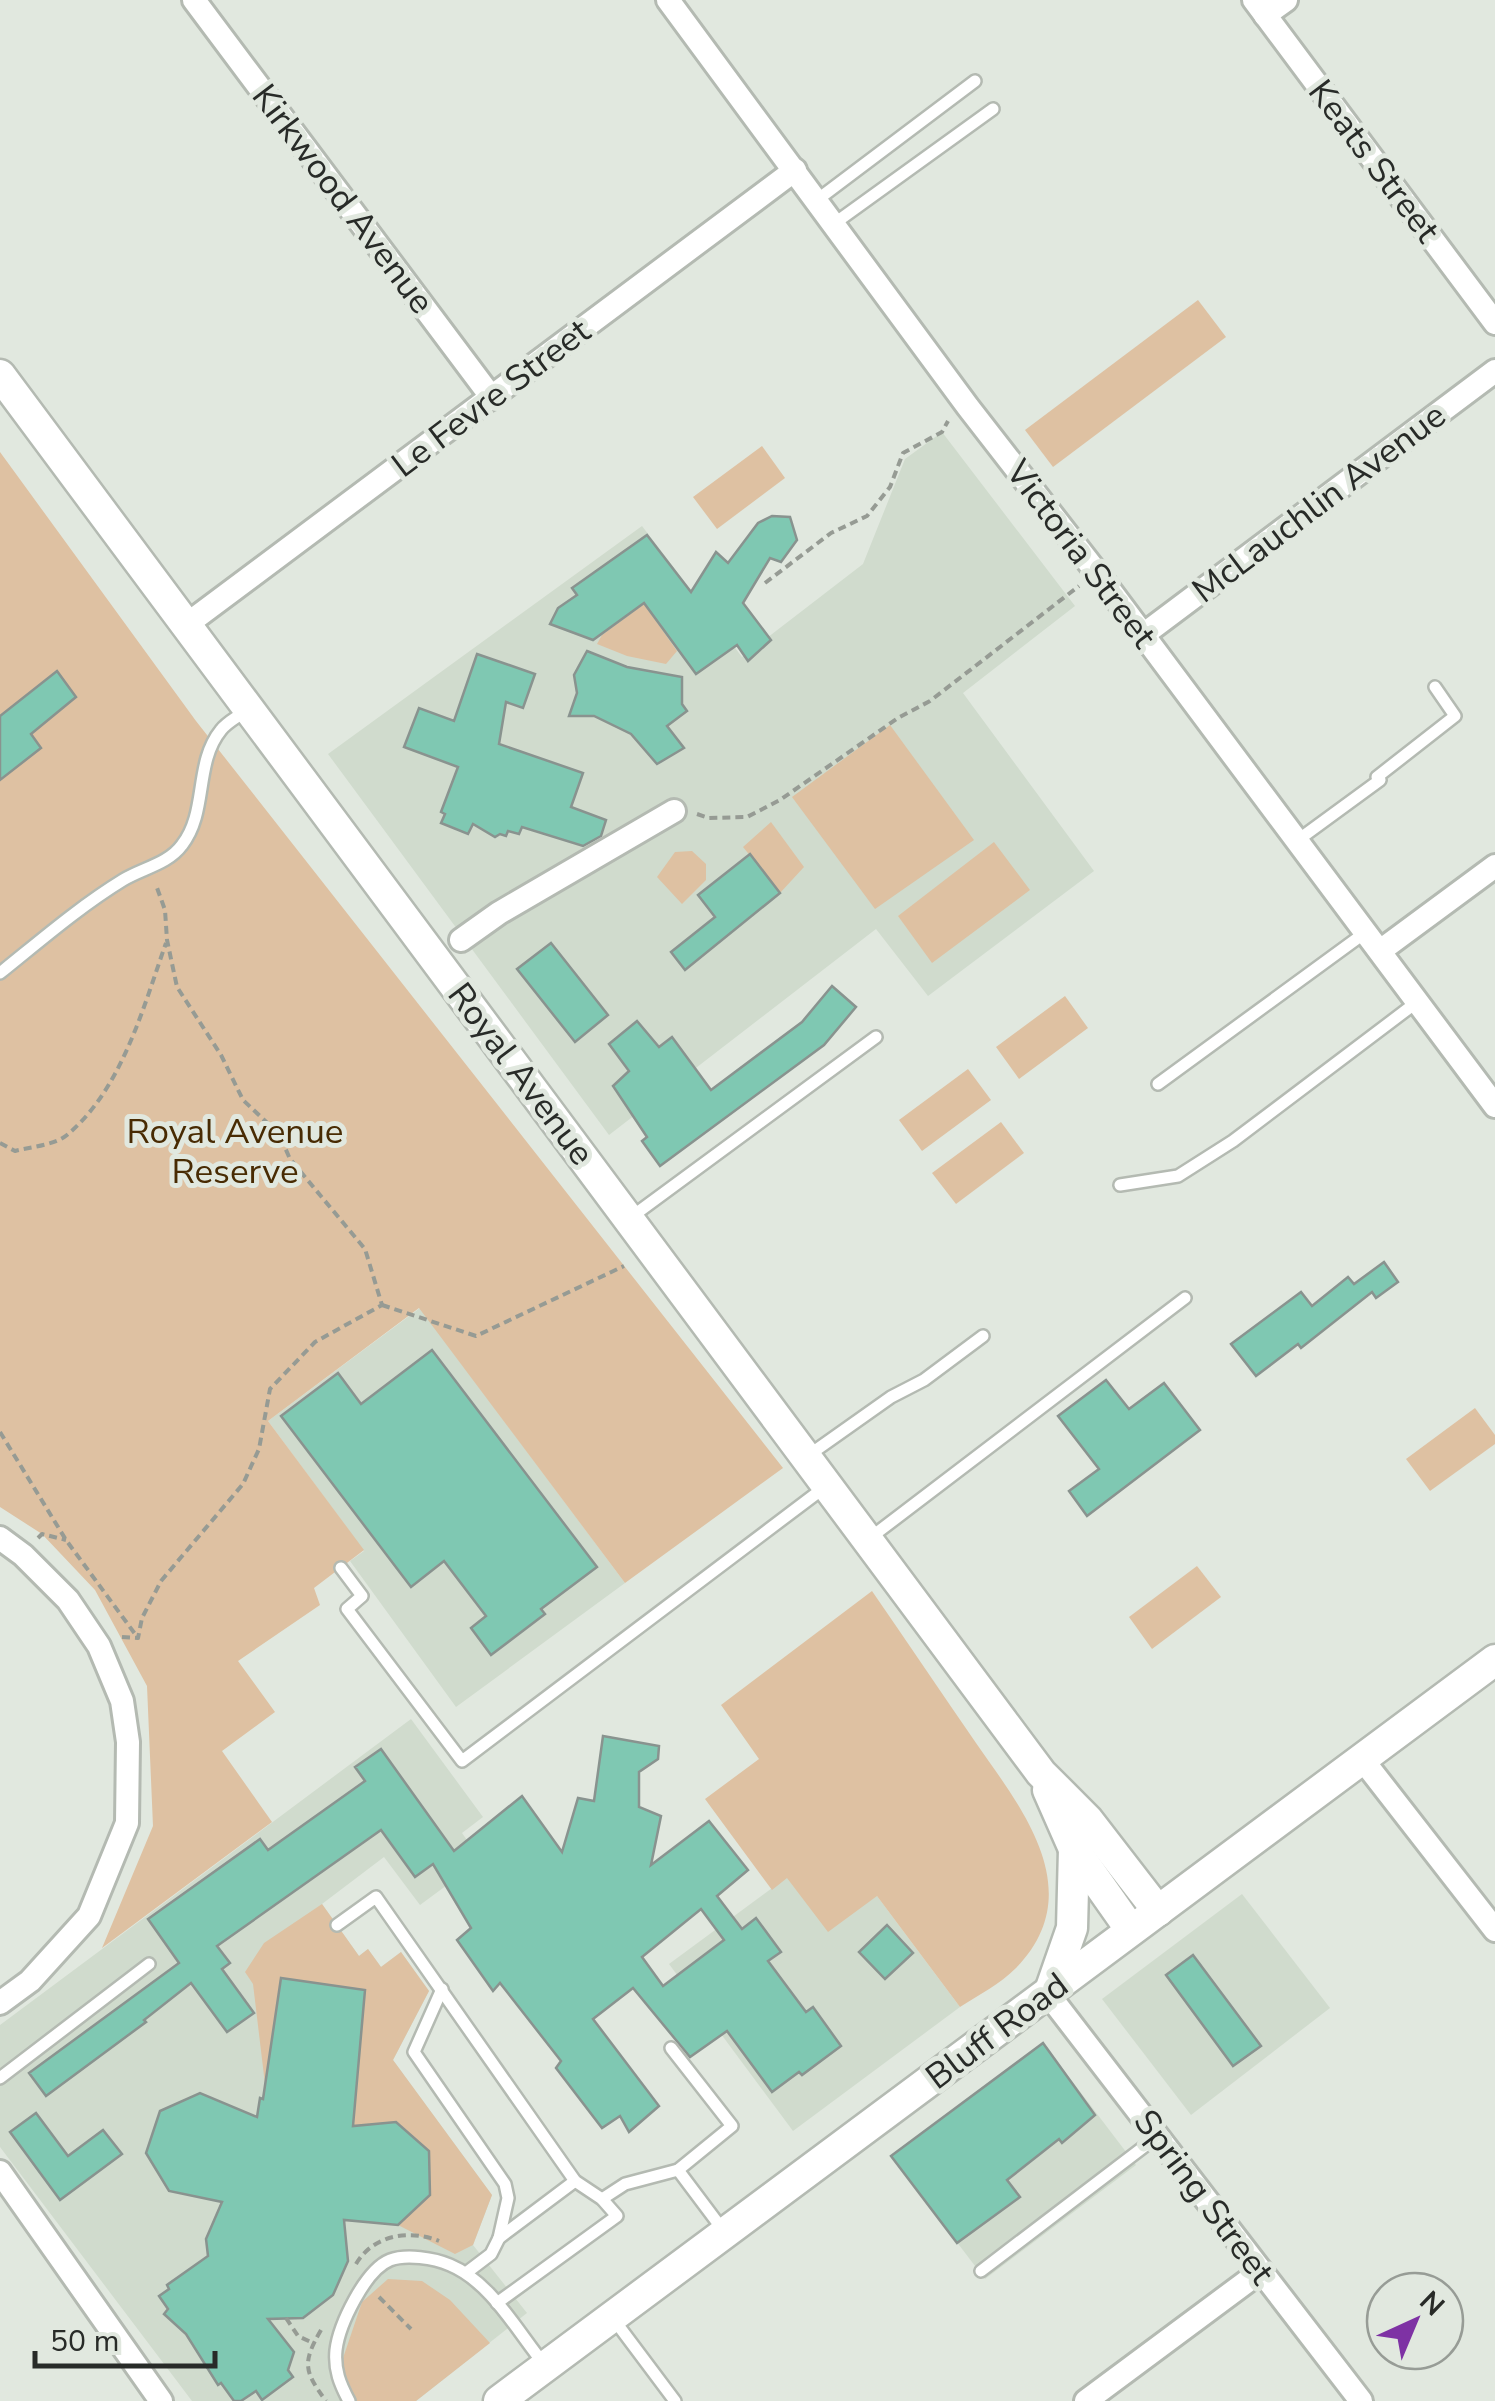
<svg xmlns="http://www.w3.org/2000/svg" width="1495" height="2401" viewBox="0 0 1495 2401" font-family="'Nunito Sans',sans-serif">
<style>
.built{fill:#d0dbcd}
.green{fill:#dec1a2}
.building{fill:#7fc8b2;stroke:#89938f;stroke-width:2.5;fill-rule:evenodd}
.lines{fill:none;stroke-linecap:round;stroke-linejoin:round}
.lane-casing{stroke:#b4bab2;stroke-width:16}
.street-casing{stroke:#b4bab2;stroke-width:28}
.secondary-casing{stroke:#b4bab2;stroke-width:35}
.path{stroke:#969b94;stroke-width:4;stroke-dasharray:8 5;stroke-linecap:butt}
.lane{stroke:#fff;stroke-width:11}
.street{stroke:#fff;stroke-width:22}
.secondary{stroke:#fff;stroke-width:30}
.labels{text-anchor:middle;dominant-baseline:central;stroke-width:10;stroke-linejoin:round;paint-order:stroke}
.street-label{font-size:35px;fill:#282b28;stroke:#e1e8df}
.park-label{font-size:35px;fill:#482b03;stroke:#e1e8df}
</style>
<rect width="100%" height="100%" fill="#e1e8df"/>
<!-- built -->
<g class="built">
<path d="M 942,432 L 1075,606 L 963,693 L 1094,871 L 928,996 L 876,929 L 609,1135 L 328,754 L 642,526 L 742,657 L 863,564 L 905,459 Z"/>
<path d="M 420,1308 L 625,1583 L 456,1707 L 350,1561 L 364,1551 L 268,1421 Z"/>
<path d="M 411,1719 L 483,1817 L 462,1833 L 481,1860 L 420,1905 L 384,1857 L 322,1904 L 359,1956 L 368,1949 L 381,1967 L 401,1952 L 429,1991 L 393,2060 L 492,2195 L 473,2245 L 527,2313 L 416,2401 L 192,2401 L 0,2147 L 0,2025 Z"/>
<path d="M 787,1877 L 877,1896 L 960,2007 L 793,2131 L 669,1964 Z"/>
<path d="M 1242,1894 L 1330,2008 L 1191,2115 L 1102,1999 Z"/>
<path d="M 1043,2043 L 1136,2165 L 985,2279 L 891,2156 Z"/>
</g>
<!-- green -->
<g class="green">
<path d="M 1198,300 L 1226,337 L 1053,467 L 1025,430 Z"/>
<path d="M 762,446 L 785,478 L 717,529 L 693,497 Z"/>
<path d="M 0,452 L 196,721 L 783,1468 L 625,1583 L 419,1308 L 268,1421 L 364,1550 L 314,1588 L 320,1605 L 238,1661 L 275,1712 L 222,1751 L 272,1822 L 102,1948 L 153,1826 L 147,1686 L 95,1590 L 42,1534 L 0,1507 Z"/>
<path d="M 644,604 L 677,651 L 666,664 L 627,656 L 597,644 L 602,635 Z"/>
<path d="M 890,725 L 974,840 L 875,909 L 792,797 Z"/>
<path d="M 771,822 L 804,867 L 780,893 L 743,847 Z"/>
<path d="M 994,842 L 1030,890 L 932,963 L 898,916 Z"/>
<path d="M 692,851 L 706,864 L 706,880 L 682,904 L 657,877 L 675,852 Z"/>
<path d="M 1065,996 L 1088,1028 L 1019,1079 L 996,1047 Z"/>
<path d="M 968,1069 L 991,1100 L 922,1151 L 899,1120 Z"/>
<path d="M 1001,1122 L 1024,1153 L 956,1204 L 932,1173 Z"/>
<path d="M 1475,1408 L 1495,1435 L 1495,1444 L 1430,1491 L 1406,1459 Z"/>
<path d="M 1197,1566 L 1221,1597 L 1152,1649 L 1129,1617 Z"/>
<path d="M 872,1591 C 907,1642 941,1692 976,1743 C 1022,1809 1090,1892 1016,1968 C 1000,1984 979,1995 960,2007 L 877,1896 L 828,1932 L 787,1878 L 772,1890 L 705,1799 L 759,1759 L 721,1705 Z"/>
<path d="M 322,1904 L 359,1956 L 368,1949 L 381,1967 L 401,1952 L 429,1991 L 393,2060 L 492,2195 L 473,2245 L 455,2254 L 398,2225 L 430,2195 L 429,2151 L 397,2122 L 353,2126 L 343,2142 L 355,2097 L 365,1991 L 281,1978 L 265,2084 L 253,1984 L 245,1972 L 264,1943 Z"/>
<path d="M 388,2279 L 422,2281 L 450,2300 L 490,2343 L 416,2401 L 356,2401 L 341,2364 L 362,2302 Z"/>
</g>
<!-- building -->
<g class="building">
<path d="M 772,516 L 790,517 L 797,540 L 781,562 L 770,558 L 743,603 L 771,640 L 748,661 L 737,645 L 696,674 L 644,603 L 593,640 L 550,624 L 558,608 L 577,595 L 572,588 L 647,535 L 691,592 L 716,552 L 728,563 L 758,523 Z"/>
<path d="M 587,651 L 627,667 L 682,677 L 682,704 L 687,711 L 667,726 L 684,748 L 657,764 L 631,734 L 594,716 L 569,716 L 577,693 L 574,675 Z"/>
<path d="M 477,654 L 535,674 L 523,708 L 506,702 L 499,744 L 583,773 L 571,807 L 606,820 L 601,836 L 583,846 L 522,827 L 519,834 L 508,831 L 506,836 L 500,834 L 495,837 L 473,824 L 468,834 L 441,823 L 445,814 L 441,812 L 458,767 L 404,747 L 419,708 L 454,721 Z"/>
<path d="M 57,671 L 76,697 L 31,734 L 41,748 L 0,780 L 0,716 Z"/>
<path d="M 750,854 L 780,893 L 685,970 L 671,952 L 715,917 L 698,895 Z"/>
<path d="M 551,943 L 608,1015 L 575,1042 L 517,969 Z"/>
<path d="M 832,986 L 856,1007 L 824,1045 L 660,1166 L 642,1141 L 647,1137 L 613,1086 L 629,1071 L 609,1044 L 637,1021 L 659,1047 L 672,1037 L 711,1090 L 802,1022 Z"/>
<path d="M 1384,1262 L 1398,1282 L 1376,1298 L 1372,1292 L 1301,1348 L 1298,1344 L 1256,1376 L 1231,1344 L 1301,1292 L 1312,1306 L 1348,1277 L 1354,1284 Z"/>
<path d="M 432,1350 L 597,1567 L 541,1609 L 545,1614 L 491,1655 L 471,1628 L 486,1616 L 444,1561 L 411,1587 L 281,1416 L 338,1373 L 361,1404 Z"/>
<path d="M 1106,1380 L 1129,1409 L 1164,1383 L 1200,1430 L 1087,1516 L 1069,1491 L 1099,1469 L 1058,1416 Z"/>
<path d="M 603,1736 L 659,1746 L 658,1759 L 639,1772 L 639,1807 L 661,1816 L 651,1865 L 709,1821 L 748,1870 L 717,1896 L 742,1929 L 756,1918 L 781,1952 L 768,1961 L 806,2012 L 813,2007 L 841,2046 L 802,2075 L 799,2072 L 772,2092 L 727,2031 L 690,2057 L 633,1988 L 593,2019 L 659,2106 L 629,2132 L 620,2116 L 602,2128 L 556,2068 L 561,2061 L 500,1983 L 493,1991 L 457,1940 L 471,1928 L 433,1864 L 415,1877 L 381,1830 L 217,1946 L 230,1963 L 222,1969 L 254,2013 L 227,2032 L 191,1983 L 144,2020 L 146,2022 L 46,2096 L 29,2073 L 179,1963 L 148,1919 L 260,1839 L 268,1850 L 365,1781 L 355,1767 L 381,1749 L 454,1851 L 522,1796 L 562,1852 L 578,1798 L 594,1801 ZM 701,1909 L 724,1940 L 663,1986 L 642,1957 Z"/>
<path d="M 887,1925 L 913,1953 L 885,1979 L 859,1952 Z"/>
<path d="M 1193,1955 L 1261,2046 L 1233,2066 L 1166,1975 Z"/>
<path d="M 281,1978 L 365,1990 L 353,2126 L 396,2122 L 429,2151 L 430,2195 L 398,2225 L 344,2220 L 348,2261 L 333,2295 L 303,2318 L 268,2319 L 294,2352 L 288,2370 L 293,2377 L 262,2400 L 256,2391 L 241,2401 L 234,2401 L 221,2383 L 218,2385 L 186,2334 L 164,2314 L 168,2309 L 159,2296 L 169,2289 L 167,2285 L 208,2256 L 206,2239 L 222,2202 L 169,2191 L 146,2153 L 160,2111 L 200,2093 L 257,2117 L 260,2098 L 263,2099 Z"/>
<path d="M 1043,2043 L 1095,2115 L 1062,2143 L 1059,2139 L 1007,2180 L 1020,2197 L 957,2243 L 891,2156 Z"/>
<path d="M 36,2113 L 68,2156 L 103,2130 L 122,2154 L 60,2200 L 10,2132 Z"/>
</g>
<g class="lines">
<!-- lane casing -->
<g class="lane-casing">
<g id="lane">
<path d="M 817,200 L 975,81"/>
<path d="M 835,223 L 993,109"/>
<path d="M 1298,840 L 1380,780 L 1377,777 L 1455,716 L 1435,687"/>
<path d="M 0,973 C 40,941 79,907 123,880 C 143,868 168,864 182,845 C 208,812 194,763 221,730 C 227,722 238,717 245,711"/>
<path d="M 1158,1084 L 1366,932"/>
<path d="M 1120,1185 L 1178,1176 L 1233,1141 L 1417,1002"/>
<path d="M 630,1218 L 876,1037"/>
<path d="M 809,1455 L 891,1397 L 924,1380 L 983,1336"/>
<path d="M 870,1538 L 1185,1298"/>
<path d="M 341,1568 L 362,1596 L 347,1609 L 462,1761 L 825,1487"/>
<path d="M 337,1925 L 376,1897 L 575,2181 L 602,2199 L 617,2216 L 497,2303"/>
<path d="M 442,1989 L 414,2052 L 505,2184 L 508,2198 L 499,2238"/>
<path d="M 0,2078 L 149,1964"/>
<path d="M 678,2170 L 723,2230"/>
<path d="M 602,2199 L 625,2184 L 678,2170 L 732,2126 L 671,2048"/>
<path d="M 981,2271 L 1158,2136"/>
<path d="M 466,2273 L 491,2254 L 499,2238 L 575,2181"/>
<path d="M 612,2317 L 675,2401"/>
<path d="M 349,2401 C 340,2384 334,2370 336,2350 C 339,2325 365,2270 390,2260 C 406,2254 434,2258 450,2265 C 491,2282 517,2331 544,2364"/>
</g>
</g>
<!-- street casing -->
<g class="street-casing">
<g id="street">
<path d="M 194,0 L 492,398"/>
<path d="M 668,0 L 968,407 L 1097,573 L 1495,1106"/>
<path d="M 1254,0 L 1495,323"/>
<path d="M 1265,15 L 1286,0"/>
<path d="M 186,625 L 795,170"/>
<path d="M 1143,635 L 1495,371"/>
<path d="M 461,940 L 499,913 L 674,811"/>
<path d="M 1380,951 L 1495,866"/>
<path d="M 0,1538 L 23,1555 L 68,1600 L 99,1646 L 122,1701 L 128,1742 L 127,1823 L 89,1916 L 30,1981 L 0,2003"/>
<path d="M 1362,1759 L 1495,1930"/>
<path d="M 1048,1994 L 1361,2401"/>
<path d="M 0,2172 L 161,2401"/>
<path d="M 1086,2401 L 1261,2271"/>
</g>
</g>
<!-- secondary casing -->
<g class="secondary-casing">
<g id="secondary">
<path d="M 0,375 L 1041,1773 L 1087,1819 L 1158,1911"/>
<path d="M 1048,1790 L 1074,1849 L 1131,1930"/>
<path d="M 1050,1991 L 1072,1928 L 1074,1849"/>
<path d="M 499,2401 L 1495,1660"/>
</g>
</g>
<!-- path -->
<g class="path">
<path d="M 765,583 L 831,533 L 867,516 L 890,487 L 903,453 L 942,432 L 948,421"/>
<path d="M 697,814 L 709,818 L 747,817 L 780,800 L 898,718 L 930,701 L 1079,586"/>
<path d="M 0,1143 L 15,1151 C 30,1147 55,1145 67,1135 C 122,1089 143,1008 166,943"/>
<path d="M 382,1305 L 476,1336 L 624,1266"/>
<path d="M 0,1432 L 66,1540 L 138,1638"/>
<path d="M 38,1538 L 42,1534 L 66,1540"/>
<path d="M 122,1637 L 138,1638 L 142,1618 L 161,1581 L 243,1484 L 259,1449 L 270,1389 L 315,1342 L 382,1305 L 365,1249 L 290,1159 L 279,1134 L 243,1100 L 221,1055 L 177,987 L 167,940 L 165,910 L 156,885"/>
<path d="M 356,2264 C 373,2235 409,2229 439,2241"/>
<path d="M 379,2297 L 411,2329"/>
<path d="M 286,2318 L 298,2336 L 315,2344"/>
<path d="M 321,2330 C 302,2363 304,2371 326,2401"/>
</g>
<!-- lane -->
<use href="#lane" class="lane"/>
<!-- street -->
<use href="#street" class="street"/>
<!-- secondary -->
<use href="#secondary" class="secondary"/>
</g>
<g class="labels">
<!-- street labels -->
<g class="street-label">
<text transform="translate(1374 161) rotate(53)">Keats Street</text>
<text transform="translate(343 199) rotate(53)">Kirkwood Avenue</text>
<text transform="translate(491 398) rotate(-37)">Le Fevre Street</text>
<text transform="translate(1319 503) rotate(-37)">McLauchlin Avenue</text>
<text transform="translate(1081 554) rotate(53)">Victoria Street</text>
<text transform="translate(521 1074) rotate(53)">Royal Avenue</text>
<text transform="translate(997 2031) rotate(-37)">Bluff Road</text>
<text transform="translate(1204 2197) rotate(53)">Spring Street</text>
</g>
<!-- park labels -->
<g class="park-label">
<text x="235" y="1131">Royal Avenue<tspan x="235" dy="40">Reserve</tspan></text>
</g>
</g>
<!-- north arrow -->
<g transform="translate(1415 2321) rotate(44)"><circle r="48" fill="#e1e8df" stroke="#979c96" stroke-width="2.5"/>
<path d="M0-8L18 38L0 25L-18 38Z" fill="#7e32a4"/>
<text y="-15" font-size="28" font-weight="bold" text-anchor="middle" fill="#282b28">N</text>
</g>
<!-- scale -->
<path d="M35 2351v15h180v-15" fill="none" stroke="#282b28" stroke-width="5"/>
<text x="50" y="2351" font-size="30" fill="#282b28" stroke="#e1e8df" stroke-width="8" paint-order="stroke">50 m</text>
</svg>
